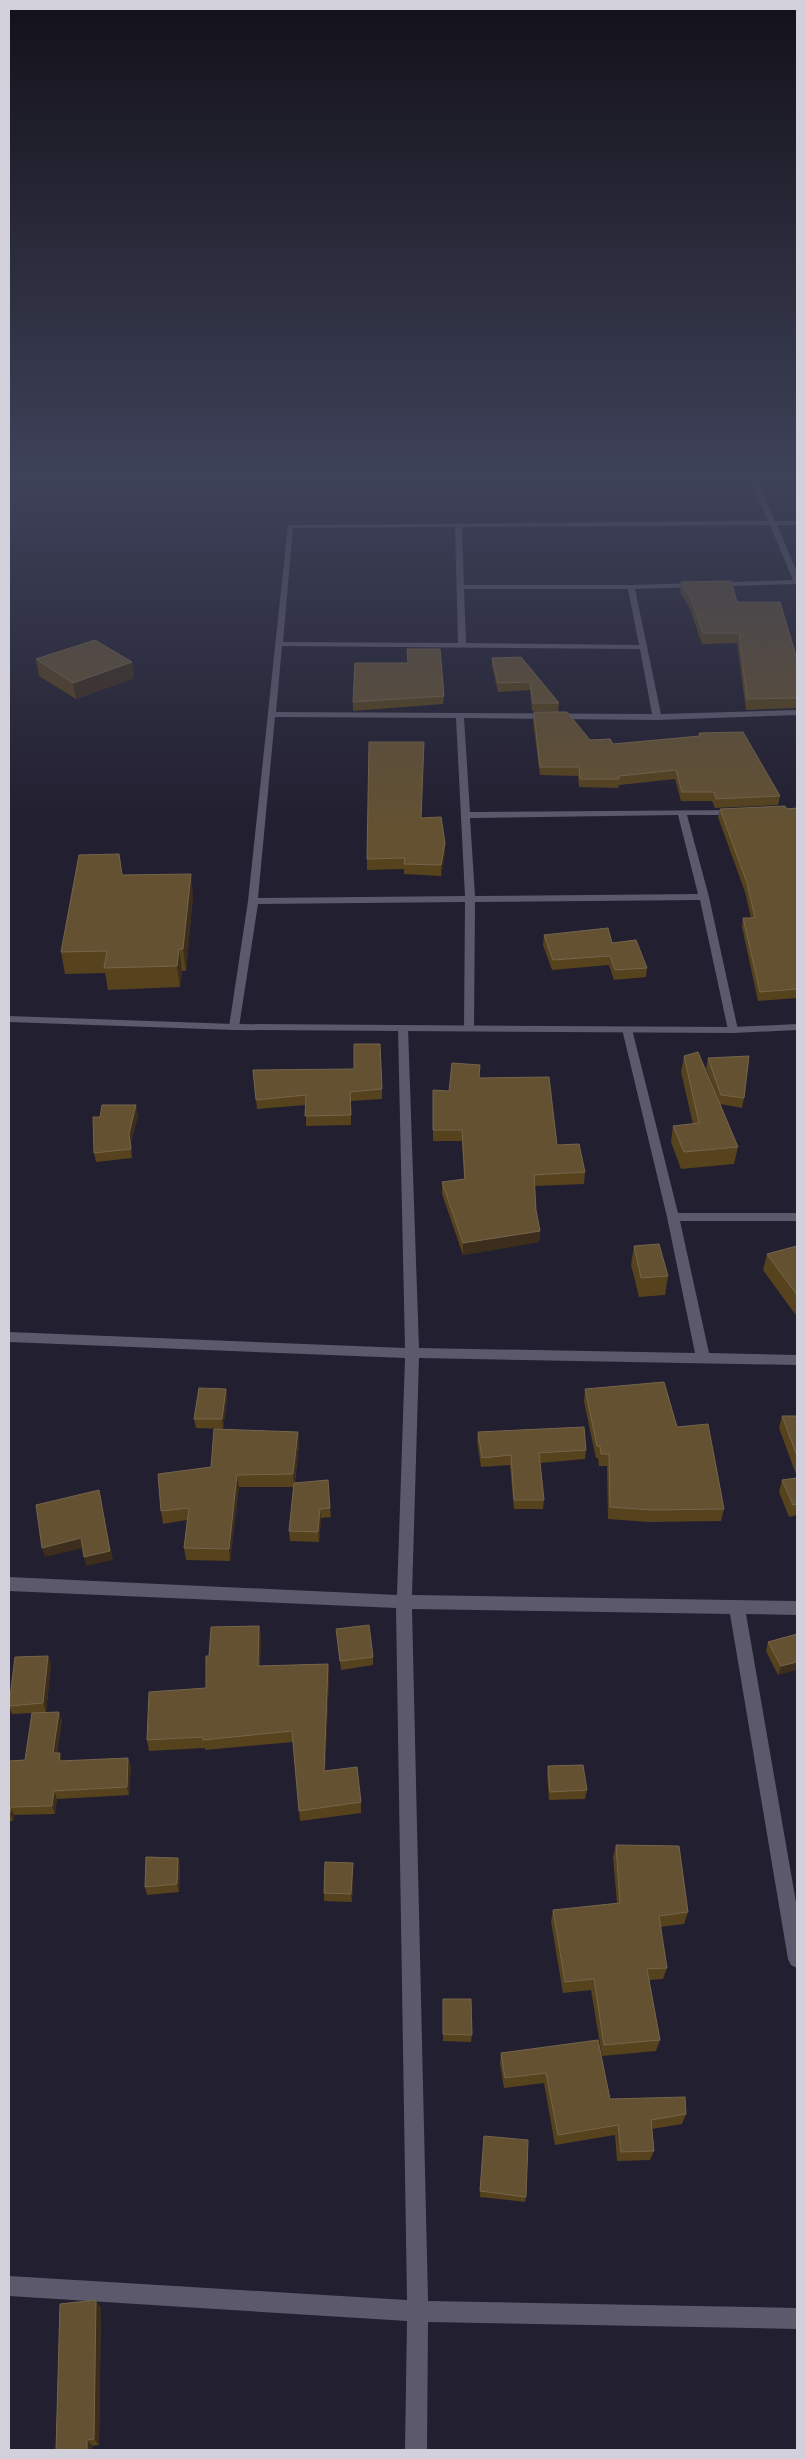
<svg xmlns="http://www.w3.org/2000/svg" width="806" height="2459" viewBox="0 0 806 2459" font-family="'PT Sans Narrow',sans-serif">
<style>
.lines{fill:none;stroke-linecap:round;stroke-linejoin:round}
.minor{fill:#5c596d;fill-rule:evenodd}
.tertiary{fill:#5c596d;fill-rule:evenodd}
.wall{fill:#56421d}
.shaded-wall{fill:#3c2d1c}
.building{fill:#635132;stroke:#75654c}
</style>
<rect width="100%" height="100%" fill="#221f30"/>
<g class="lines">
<!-- minor -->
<g class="minor">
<path d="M 750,477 L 756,477 L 775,521 L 797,521 L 797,525 L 777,525 L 797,572 L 797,584 L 635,589 L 661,714 L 797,710 L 797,715 L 657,720 L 464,718 L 470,812 L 738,810 L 738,814 L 735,815 L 687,815 L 709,897 L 738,1030 L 737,1032 L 733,1033 L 728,1030 L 700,900 L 475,902 L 474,1028 L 469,1031 L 464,1028 L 465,902 L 258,904 L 239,1027 L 234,1030 L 230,1029 L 229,1027 L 248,901 L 288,525 L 768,521 ZM 770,525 L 793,580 L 631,585 L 464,585 L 462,527 ZM 455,527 L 458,643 L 283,642 L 293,528 ZM 464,589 L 628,589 L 639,645 L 466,643 ZM 282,646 L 640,649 L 652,714 L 276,712 ZM 275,717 L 456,718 L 465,896 L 258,898 ZM 678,815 L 698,894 L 475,896 L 470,818 Z"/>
<path d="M 403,1025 L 408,1028 L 419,1348 L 695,1353 L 667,1217 L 622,1029 L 623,1027 L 631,1027 L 632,1029 L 678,1213 L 797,1213 L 797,1221 L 680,1221 L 709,1353 L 797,1355 L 797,1365 L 419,1358 L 412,1595 L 797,1601 L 797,1615 L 746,1614 L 797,1908 L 797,1968 L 791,1965 L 788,1959 L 730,1614 L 412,1609 L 428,2301 L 797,2308 L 797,2329 L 428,2322 L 427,2450 L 405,2450 L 407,2321 L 9,2296 L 9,2276 L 407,2300 L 396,1608 L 9,1591 L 9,1577 L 397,1595 L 405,1358 L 9,1342 L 9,1332 L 405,1348 L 398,1028 Z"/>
</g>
<!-- tertiary -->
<path class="tertiary" d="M 9,1016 L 234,1024 L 733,1027 L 797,1024 L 797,1030 L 733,1033 L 234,1030 L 9,1022 Z"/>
</g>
<!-- wall -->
<g class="wall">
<path d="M 681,582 L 737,602 L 797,659 L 797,708 L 746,710 L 737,643 L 702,644 L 690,609 L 680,592 Z"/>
<path d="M 521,657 L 559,703 L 558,712 L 532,711 L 530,690 L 498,692 L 492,666 L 492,658 Z"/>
<path d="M 36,659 L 132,662 L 134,678 L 76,699 L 39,676 Z"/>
<path d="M 444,696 L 443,704 L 353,711 L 353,702 Z"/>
<path d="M 534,712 L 590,740 L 613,744 L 698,737 L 699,733 L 780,796 L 778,805 L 715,808 L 712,801 L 681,801 L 675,779 L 619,785 L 618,788 L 579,787 L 578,776 L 540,775 L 533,721 Z"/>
<path d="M 797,808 L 797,998 L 758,1001 L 742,927 L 743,918 L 751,918 L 745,892 L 718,817 L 720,809 Z"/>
<path d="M 422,818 L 445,843 L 445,854 L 441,876 L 404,874 L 404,869 L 367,870 L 367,859 Z"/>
<path d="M 193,895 L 186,971 L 182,971 L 180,987 L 108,990 L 105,973 L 65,974 L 61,952 Z"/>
<path d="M 544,935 L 612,943 L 647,968 L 646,977 L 614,980 L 609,965 L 552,970 L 543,945 Z"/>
<path d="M 684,1056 L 718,1099 L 706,1068 L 708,1058 L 744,1098 L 742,1108 L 720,1104 L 738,1147 L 734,1164 L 681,1169 L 671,1142 L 673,1126 L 693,1124 L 681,1072 Z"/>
<path d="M 253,1070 L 382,1089 L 382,1099 L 351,1101 L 351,1125 L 306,1126 L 306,1105 L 257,1109 Z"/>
<path d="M 479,1078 L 557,1145 L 585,1172 L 584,1184 L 535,1186 L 536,1210 L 540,1231 L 539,1242 L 463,1255 L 442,1194 L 442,1182 L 464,1179 L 462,1141 L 433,1141 L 433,1090 L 449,1091 Z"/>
<path d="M 138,1115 L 131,1143 L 132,1158 L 96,1162 L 94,1153 L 100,1117 Z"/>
<path d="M 634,1246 L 668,1276 L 665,1295 L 639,1297 L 631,1265 Z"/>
<path d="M 797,1246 L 797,1313 L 795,1314 L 763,1270 L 767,1254 Z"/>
<path d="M 226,1389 L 227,1399 L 223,1429 L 196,1428 L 194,1419 Z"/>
<path d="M 585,1389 L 677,1427 L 724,1509 L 721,1521 L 649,1522 L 608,1519 L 607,1466 L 599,1466 L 598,1458 L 596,1458 L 584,1402 Z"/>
<path d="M 782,1416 L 797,1416 L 797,1477 L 779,1428 Z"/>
<path d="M 478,1432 L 586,1450 L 585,1459 L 540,1463 L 544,1500 L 543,1509 L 514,1509 L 510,1465 L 481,1467 L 477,1441 Z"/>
<path d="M 299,1444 L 295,1483 L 330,1508 L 331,1517 L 321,1518 L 319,1542 L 290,1541 L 289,1531 L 294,1487 L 239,1487 L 230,1561 L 186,1560 L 184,1548 L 187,1520 L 163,1524 L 161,1511 L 211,1467 Z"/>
<path d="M 797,1478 L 797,1515 L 789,1517 L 779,1492 L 782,1480 Z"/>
<path d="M 259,1626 L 261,1638 L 260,1666 L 328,1664 L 329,1676 L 325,1771 L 361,1802 L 361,1813 L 300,1821 L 293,1742 L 205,1750 L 205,1748 L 149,1751 L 147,1740 L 206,1688 L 209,1656 Z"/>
<path d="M 336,1629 L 373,1657 L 373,1665 L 341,1670 Z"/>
<path d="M 797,1634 L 778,1675 L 766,1651 L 768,1642 Z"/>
<path d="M 48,1656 L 51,1664 L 46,1712 L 62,1720 L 57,1753 L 62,1761 L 131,1766 L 129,1795 L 57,1799 L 55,1814 L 14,1815 L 13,1821 L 9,1821 L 9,1761 L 25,1760 L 32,1713 L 12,1714 L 9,1706 Z"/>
<path d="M 548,1766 L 587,1790 L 585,1799 L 549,1800 L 547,1774 Z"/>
<path d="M 616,1845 L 688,1912 L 684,1924 L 660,1927 L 667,1968 L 663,1979 L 649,1980 L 660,2040 L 656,2051 L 602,2056 L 591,1990 L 563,1993 L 551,1922 L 553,1910 L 617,1903 L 613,1857 Z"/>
<path d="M 178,1858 L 180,1866 L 179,1892 L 147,1895 L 145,1887 Z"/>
<path d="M 353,1871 L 352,1902 L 324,1901 L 324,1893 Z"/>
<path d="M 443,1999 L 472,2035 L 471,2042 L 443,2041 Z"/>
<path d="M 501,2053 L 610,2099 L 686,2114 L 682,2124 L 652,2129 L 654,2151 L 650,2160 L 617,2161 L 615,2135 L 555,2145 L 544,2083 L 504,2088 L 500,2063 Z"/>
<path d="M 484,2136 L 526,2197 L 525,2202 L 480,2197 Z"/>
<path d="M 101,2308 L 99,2445 L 56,2450 Z"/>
</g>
<!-- shaded-wall -->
<g class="shaded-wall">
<path d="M 132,662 L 134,678 L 76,699 L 73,683 Z"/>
<path d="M 445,843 L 445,854 L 441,876 L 441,865 Z"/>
<path d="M 191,874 L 193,895 L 186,971 L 183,949 Z"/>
<path d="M 179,949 L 182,971 L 180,987 L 177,966 Z"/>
<path d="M 136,1105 L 138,1115 L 131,1143 L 132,1158 L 129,1134 Z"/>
<path d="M 540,1231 L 539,1242 L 463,1255 L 463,1243 Z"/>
<path d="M 226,1389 L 227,1399 L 223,1429 L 222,1419 Z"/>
<path d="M 298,1432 L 299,1444 L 294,1487 L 293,1474 Z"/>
<path d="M 237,1475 L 239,1487 L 230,1561 L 229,1549 Z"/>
<path d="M 99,1490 L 113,1560 L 86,1566 L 84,1557 Z"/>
<path d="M 320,1509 L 321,1518 L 319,1542 L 318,1532 Z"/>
<path d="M 81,1538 L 83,1548 L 45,1557 L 42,1548 Z"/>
<path d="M 259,1626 L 261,1638 L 259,1677 L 258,1666 Z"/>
<path d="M 48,1656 L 51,1664 L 46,1712 L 43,1703 Z"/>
<path d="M 797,1662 L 797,1670 L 778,1675 L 781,1666 Z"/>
<path d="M 328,1664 L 329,1676 L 325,1782 L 324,1771 Z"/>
<path d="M 59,1712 L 62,1720 L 55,1762 L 53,1753 Z"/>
<path d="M 60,1753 L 62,1762 L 59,1761 Z"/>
<path d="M 128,1758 L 131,1766 L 129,1795 L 127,1787 Z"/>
<path d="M 54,1791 L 57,1799 L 55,1814 L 52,1806 Z"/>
<path d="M 11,1807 L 14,1815 L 13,1821 L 10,1813 Z"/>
<path d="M 178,1858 L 180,1866 L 179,1892 L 177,1884 Z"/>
<path d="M 353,1863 L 353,1871 L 352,1902 L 351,1894 Z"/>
<path d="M 96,2300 L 101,2308 L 99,2445 L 94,2439 Z"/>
<path d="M 87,2440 L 93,2446 L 92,2450 L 87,2450 Z"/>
</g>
<!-- building -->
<g class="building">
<path d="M 731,581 L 737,602 L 780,602 L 797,659 L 797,698 L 747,699 L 739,633 L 703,633 L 691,599 L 681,582 Z"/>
<path d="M 95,640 L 132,662 L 73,683 L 36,659 Z"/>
<path d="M 407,649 L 440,649 L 444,696 L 353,702 L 355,663 L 408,663 Z"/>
<path d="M 521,657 L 559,703 L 533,703 L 530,682 L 498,683 L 492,658 Z"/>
<path d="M 534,712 L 567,712 L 590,740 L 610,739 L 613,744 L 700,736 L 699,733 L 743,732 L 780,796 L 716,799 L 714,792 L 682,792 L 676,770 L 619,776 L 619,779 L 580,779 L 579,767 L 540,767 Z"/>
<path d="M 369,742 L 424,742 L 421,818 L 441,817 L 445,843 L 441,865 L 404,864 L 405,858 L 367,859 Z"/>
<path d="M 785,806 L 787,809 L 797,808 L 797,989 L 760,992 L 743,918 L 755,918 L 747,883 L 720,809 Z"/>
<path d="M 119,854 L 122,875 L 191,874 L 183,949 L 179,949 L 177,966 L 104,968 L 107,951 L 61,952 L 79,855 Z"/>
<path d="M 608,928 L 612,943 L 636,940 L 647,968 L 615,970 L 610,956 L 553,960 L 544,935 Z"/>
<path d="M 354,1044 L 380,1044 L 382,1089 L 350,1092 L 351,1115 L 305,1116 L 306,1095 L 256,1100 L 253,1070 L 354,1069 Z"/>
<path d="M 698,1052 L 738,1147 L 684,1152 L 673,1126 L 699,1123 L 684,1056 Z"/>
<path d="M 749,1056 L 744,1098 L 721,1095 L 708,1058 Z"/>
<path d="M 452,1063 L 480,1065 L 479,1078 L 549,1077 L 557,1145 L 579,1144 L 585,1172 L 534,1175 L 536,1210 L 540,1231 L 463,1243 L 442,1182 L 465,1179 L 462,1130 L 433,1130 L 433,1090 L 449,1091 Z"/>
<path d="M 102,1105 L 136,1105 L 129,1134 L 131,1149 L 94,1153 L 93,1117 L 100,1117 Z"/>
<path d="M 659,1244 L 668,1276 L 641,1278 L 634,1246 Z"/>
<path d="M 797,1246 L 797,1295 L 767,1254 Z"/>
<path d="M 664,1382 L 677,1427 L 708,1424 L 724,1509 L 652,1510 L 610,1507 L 609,1454 L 601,1454 L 600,1446 L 597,1446 L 585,1389 Z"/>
<path d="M 199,1388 L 226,1389 L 222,1419 L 194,1419 Z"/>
<path d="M 782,1416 L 797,1416 L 797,1456 Z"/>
<path d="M 584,1427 L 586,1450 L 539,1453 L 544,1500 L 514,1500 L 511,1455 L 482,1458 L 478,1432 Z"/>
<path d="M 214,1429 L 298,1432 L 293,1474 L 237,1475 L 229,1549 L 184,1548 L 189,1508 L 161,1511 L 158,1474 L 211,1467 Z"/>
<path d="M 797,1478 L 797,1504 L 793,1505 L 782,1480 Z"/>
<path d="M 328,1480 L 330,1508 L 320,1509 L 318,1532 L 289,1531 L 294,1483 Z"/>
<path d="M 99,1490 L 110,1551 L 84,1557 L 81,1538 L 42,1548 L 36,1505 Z"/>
<path d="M 369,1625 L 373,1657 L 340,1661 L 336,1629 Z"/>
<path d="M 259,1626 L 258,1666 L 328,1664 L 324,1771 L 357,1767 L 361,1802 L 299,1811 L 292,1731 L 203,1740 L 203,1737 L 147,1740 L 149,1692 L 206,1688 L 206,1656 L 209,1656 L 211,1627 Z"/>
<path d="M 797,1634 L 797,1662 L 781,1666 L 768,1642 Z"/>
<path d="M 48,1656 L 43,1703 L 9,1706 L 15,1657 Z"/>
<path d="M 59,1712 L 53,1753 L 60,1753 L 59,1761 L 128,1758 L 127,1787 L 54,1791 L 52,1806 L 11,1807 L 10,1813 L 9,1813 L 9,1761 L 25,1760 L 32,1713 Z"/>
<path d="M 583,1765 L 587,1790 L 550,1792 L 548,1766 Z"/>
<path d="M 616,1845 L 679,1846 L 688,1912 L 659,1916 L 667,1968 L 647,1969 L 660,2040 L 604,2045 L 594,1979 L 565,1982 L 553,1910 L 620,1903 Z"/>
<path d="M 146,1857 L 178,1858 L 177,1884 L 145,1887 Z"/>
<path d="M 325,1862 L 353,1863 L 351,1894 L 324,1893 Z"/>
<path d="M 443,1999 L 471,1999 L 472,2035 L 443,2034 Z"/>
<path d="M 598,2040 L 610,2099 L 685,2097 L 686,2114 L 651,2120 L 654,2151 L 621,2152 L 618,2125 L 558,2135 L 546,2073 L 505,2078 L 501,2053 Z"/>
<path d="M 484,2136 L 528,2140 L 526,2197 L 480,2191 Z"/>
<path d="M 96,2300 L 94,2439 L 87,2440 L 87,2450 L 56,2450 L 60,2304 Z"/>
</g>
<!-- sky -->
<linearGradient id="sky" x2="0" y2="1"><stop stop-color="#13111a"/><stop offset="0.58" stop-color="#3e4259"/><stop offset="1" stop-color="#3e4259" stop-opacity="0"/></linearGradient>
<rect width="806" height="821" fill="url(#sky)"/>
<!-- border -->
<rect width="806" height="2459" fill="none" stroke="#d1d0db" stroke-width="20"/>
</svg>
